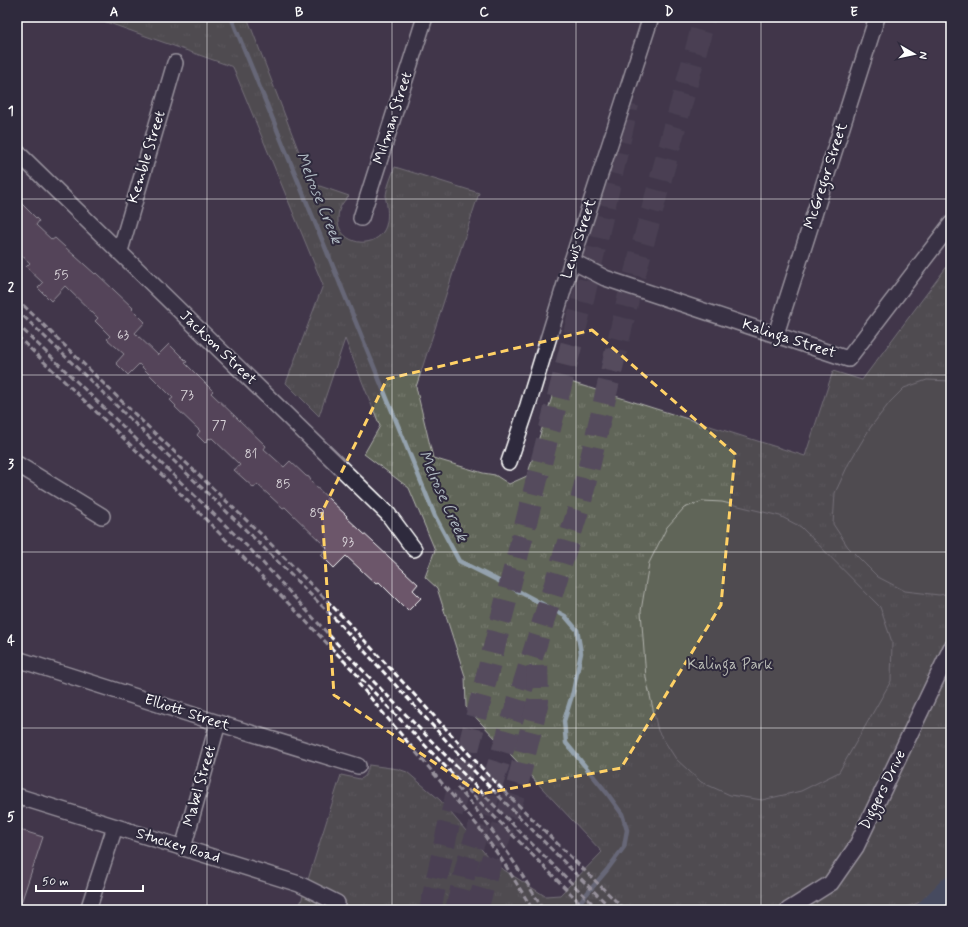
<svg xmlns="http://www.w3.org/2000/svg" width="968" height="927" viewBox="0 0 968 927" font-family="Mynerve,sans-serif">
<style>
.grass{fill:url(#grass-tufts);stroke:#b0b2ac}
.pitch{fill:#616558;stroke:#b0b2ac}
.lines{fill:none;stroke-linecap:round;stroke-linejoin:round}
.stream{stroke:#94a2ae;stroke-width:4.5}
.river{stroke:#4d6478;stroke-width:26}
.building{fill:#6c566b;stroke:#fff}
.highway-tunnel{stroke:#544b5d;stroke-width:22;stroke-dasharray:22 11;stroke-linecap:butt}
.street-casing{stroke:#fff;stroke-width:18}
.street{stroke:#2f2a3d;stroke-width:15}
.rail{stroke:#fff;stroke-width:3;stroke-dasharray:6 3;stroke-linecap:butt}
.marked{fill:none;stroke:#ffd166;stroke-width:3;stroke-dasharray:8 5;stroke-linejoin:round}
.grid{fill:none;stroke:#fff;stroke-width:1;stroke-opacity:0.55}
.labels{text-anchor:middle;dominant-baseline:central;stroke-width:4;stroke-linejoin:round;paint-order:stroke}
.number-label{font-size:13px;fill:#dad5da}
.street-label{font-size:15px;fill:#fff;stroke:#2f2a3d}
.park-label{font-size:15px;fill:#b8bab4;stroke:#2f2a3d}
.water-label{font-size:16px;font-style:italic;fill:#afb9c2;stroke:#2f2a3d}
.neatline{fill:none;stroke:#fff;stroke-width:1.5}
.grid-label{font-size:13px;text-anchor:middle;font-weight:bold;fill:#fff}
</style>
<defs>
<pattern id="grass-tufts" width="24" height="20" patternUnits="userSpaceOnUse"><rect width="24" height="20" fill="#616558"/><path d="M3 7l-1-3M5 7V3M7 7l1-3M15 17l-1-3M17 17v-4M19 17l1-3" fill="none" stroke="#797c71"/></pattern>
</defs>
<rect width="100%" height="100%" fill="#41374b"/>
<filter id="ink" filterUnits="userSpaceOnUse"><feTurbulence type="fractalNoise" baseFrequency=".025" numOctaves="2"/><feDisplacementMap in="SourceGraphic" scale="8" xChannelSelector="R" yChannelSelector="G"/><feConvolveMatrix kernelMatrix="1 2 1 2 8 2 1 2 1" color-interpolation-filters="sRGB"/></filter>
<g filter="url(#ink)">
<!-- grass -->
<path class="grass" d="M 92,17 L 247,17 L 311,183 L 349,196 C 346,199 342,203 340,208 C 338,212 338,217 338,223 C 342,244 371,249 383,232 C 388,225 388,214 387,206 C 387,203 385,199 386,197 C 386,189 392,175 395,167 L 479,193 L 416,387 L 433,458 L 483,473 L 495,475 L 509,484 L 527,476 L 558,378 L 805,456 L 833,371 L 862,380 L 951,261 L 951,879 L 935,897 L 898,910 L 313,910 L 300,905 L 341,775 L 360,779 C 367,777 367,771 369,765 L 398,769 L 407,772 L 440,800 L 493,863 L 545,896 L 560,895 L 602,852 L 466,707 L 465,676 L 437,588 L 425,577 L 435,550 L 409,488 L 364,454 L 380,426 L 345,339 L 319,416 L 286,383 L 323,285 L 233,67 Z"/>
<!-- pitch -->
<g class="pitch">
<path d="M 927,380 L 951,381 L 951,593 L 939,595 L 905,591 L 878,577 L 848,547 L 833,524 L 835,493 L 849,463 L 870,428 L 890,402 L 904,388 Z"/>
<path d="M 703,501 L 722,502 L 780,516 L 801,527 L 880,607 L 892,642 L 891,681 L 839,772 L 801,791 L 762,800 L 730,795 L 701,782 L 676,759 L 658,731 L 646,678 L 641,611 L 649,563 L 667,527 L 684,508 Z"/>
</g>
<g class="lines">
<!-- stream -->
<path class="stream" d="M 231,17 L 435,516 L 459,561 L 501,582 L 565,616 L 577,630 L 581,653 L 573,692 L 564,721 L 566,743 L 607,793 L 622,814 L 627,830 L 624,847 L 607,870 L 573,910"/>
<!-- river -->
<path class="river" d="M 930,910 L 951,889"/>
</g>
<!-- building -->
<g class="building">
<path d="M 17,199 L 39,221 L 36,225 L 52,240 L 55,238 L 95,274 L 96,273 L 133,308 L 132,309 L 145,322 L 135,333 L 158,355 L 169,344 L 187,362 L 185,363 L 213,391 L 211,393 L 266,446 L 264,449 L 284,467 L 290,461 L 306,476 L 309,477 L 313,484 L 347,516 L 346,517 L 418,584 L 413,590 L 421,598 L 408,611 L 379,582 L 376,584 L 346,556 L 334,568 L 321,555 L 327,548 L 285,507 L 283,508 L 257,484 L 254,488 L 234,470 L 240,465 L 212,438 L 210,439 L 209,438 L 205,443 L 197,435 L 200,431 L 175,407 L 176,406 L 170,400 L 173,398 L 139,364 L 128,375 L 116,363 L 124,354 L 107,339 L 110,336 L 95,321 L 98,318 L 65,286 L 51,301 L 38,288 L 43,283 L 26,267 L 30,263 L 17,251 Z"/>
<path d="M 17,829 L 43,837 L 19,909 L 17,908 Z"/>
</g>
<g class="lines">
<!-- highway-tunnel -->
<g class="highway-tunnel">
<path d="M 430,910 L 448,828 L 585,291 L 628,104"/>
<path d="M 456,910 L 467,864 L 581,501 L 629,295 L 705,17"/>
<path d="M 477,910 L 487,874 L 517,786 L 538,701 L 537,659"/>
</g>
<!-- street casing -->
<g class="street-casing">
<g id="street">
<path d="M 17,152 L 388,514 L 414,549"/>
<path d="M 361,218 L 425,17"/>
<path d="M 120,251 L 175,63"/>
<path d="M 572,261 L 605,278 L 848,359 L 951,224"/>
<path d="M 776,334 L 877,17"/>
<path d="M 509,462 L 528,405 L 572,261 L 651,17"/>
<path d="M 17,464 L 102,516"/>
<path d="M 17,659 L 218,723 L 358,766"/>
<path d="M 17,796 L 299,884 L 337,903"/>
<path d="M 183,848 L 218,723"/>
<path d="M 88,910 L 115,827"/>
<path d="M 788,910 L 831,883 L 856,847 L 951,648"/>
</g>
</g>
<!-- street -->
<use href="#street" class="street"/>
<!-- rail -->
<g class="rail">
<path d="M 17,299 L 141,420 L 263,536 L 342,616 L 493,780 L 582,868 L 625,910"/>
<path d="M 17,310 L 255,539 L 336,620 L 475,772 L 576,874 L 613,910"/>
<path d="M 17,324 L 251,550 L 341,648 L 526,838 L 599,910"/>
<path d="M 17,336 L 164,477 L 295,610 L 466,788 L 587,910"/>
<path d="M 358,683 L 477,825 L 504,863 L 533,910"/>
<path d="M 457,787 C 490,824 519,868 543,910"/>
</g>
</g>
</g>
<!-- marked area -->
<path d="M0 0H968V927H0ZM 592,330 L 735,454 L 721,605 L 621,768 L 481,794 L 334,695 L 322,512 L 387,379 Z" fill="#41374b" fill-opacity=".55" fill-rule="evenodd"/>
<path class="marked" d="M 592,330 L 735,454 L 721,605 L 621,768 L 481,794 L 334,695 L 322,512 L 387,379 Z"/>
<!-- grid -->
<path class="grid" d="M 207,17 L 207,910M 392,17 L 392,910M 576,17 L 576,910M 761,17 L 761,910M 17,199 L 951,199M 17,375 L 951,375M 17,552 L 951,552M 17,728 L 951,728"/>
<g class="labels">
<!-- number labels -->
<g class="number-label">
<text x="61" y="275">55</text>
<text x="123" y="335">63</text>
<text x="187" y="395">73</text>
<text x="219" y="425">77</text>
<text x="251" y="454">81</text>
<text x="283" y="484">85</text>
<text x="317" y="513">89</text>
<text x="348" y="542">93</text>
</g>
<!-- street labels -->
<g class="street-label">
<text transform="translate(393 118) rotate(-72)">Milman Street</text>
<text transform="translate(147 157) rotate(-73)">Kemble Street</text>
<text transform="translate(826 176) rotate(-72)">McGregor Street</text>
<text transform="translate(579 239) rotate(-72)">Lewis Street</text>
<text transform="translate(789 339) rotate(18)">Kalinga Street</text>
<text transform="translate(218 348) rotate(44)">Jackson Street</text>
<text transform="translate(187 713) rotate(18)">Elliott Street</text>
<text transform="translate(200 786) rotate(-74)">Mabel Street</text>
<text transform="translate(883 790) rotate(-64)">Diggers Drive</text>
<text transform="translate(178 846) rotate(17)">Stuckey Road</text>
</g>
<!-- park labels -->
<g class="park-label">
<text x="730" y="665">Kalinga Park</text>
</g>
<!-- water labels -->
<g class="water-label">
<text transform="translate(319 198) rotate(68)">Melrose Creek</text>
<text transform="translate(443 496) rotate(66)">Melrose Creek</text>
</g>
</g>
<!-- margin -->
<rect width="968" height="927" fill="none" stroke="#2f2a3d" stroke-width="44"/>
<!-- north arrow -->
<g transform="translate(914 54) rotate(99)" stroke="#2f2a3d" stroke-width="3" paint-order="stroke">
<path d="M0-3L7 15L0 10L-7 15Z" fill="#ffffff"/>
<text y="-6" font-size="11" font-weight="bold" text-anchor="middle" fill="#ffffff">N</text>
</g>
<!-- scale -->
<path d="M36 885v6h107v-6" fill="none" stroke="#ffffff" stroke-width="2"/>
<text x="42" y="885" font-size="12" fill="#ffffff" stroke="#2f2a3d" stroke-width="3" paint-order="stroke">50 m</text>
<rect x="22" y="22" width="924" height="883" class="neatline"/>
<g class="grid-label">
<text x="114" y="16">A</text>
<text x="299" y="16">B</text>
<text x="484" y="16">C</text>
<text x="669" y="16">D</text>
<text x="854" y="16">E</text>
<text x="11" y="115">1</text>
<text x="11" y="291">2</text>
<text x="11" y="468">3</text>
<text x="11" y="645">4</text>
<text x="11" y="821">5</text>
</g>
</svg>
